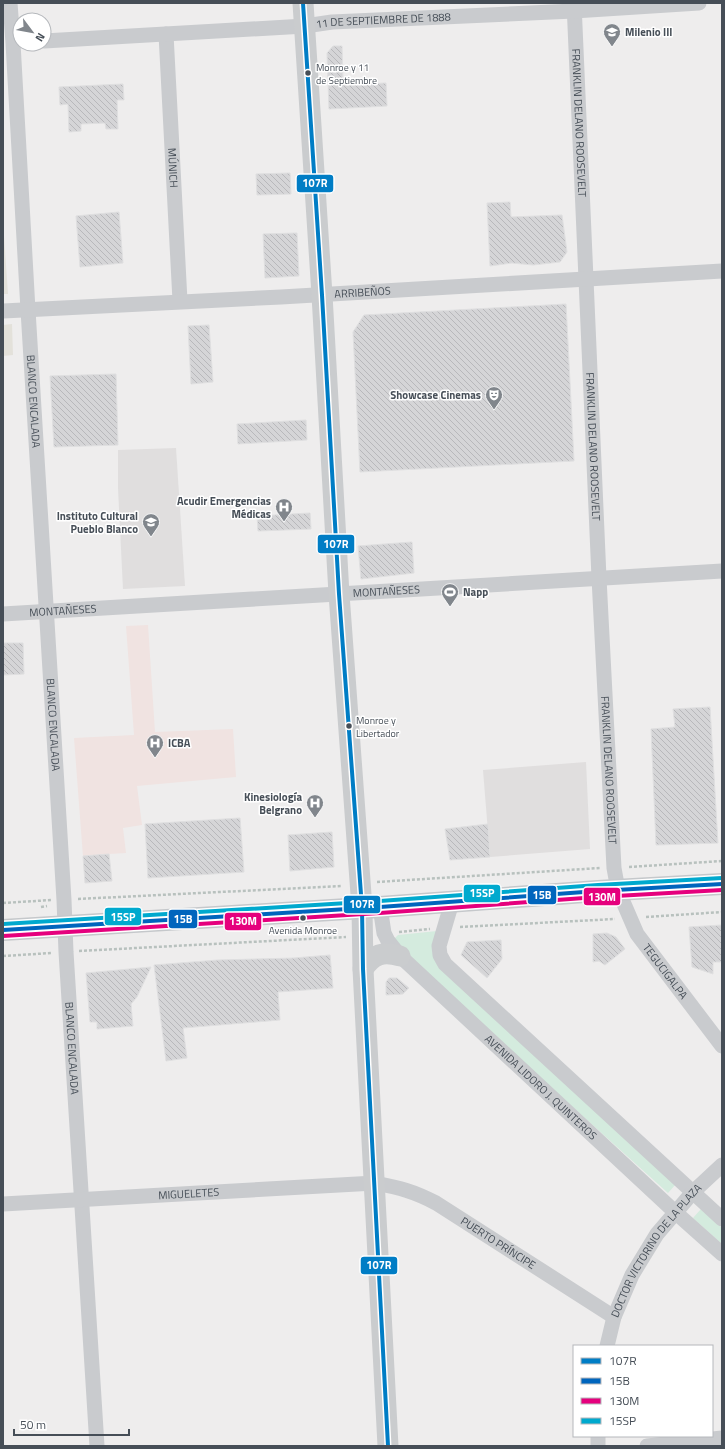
<svg xmlns="http://www.w3.org/2000/svg" width="725" height="1449" viewBox="0 0 725 1449" font-family="'Titillium Web',sans-serif">
<style>
.commercial{fill:#e3e1da}
.education{fill:#e0dede}
.medical{fill:#f0e3e1}
.green{fill:#d4ebde}
.building{fill:url(#building-back-hatch);stroke:#dfdfe0}
.lines{fill:none;stroke-linecap:round;stroke-linejoin:round}
.path{stroke:#b8c1be;stroke-width:2.5;stroke-dasharray:3 2;stroke-linecap:butt}
.minor{stroke:#c9cbce;stroke-width:15}
.secondary{stroke:#caccce;stroke-width:21}
.primary{stroke:#c5c8cb;stroke-width:22}
.bus-1-casing{stroke:#fff;stroke-width:7}
.bus-2-casing{stroke:#fff;stroke-width:7}
.bus-3-casing{stroke:#fff;stroke-width:7}
.bus-4-casing{stroke:#fff;stroke-width:7}
.bus-1{stroke:#007dc5;stroke-width:4}
.bus-2{stroke:#0065bd;stroke-width:4}
.bus-3{stroke:#e5007d;stroke-width:4}
.bus-4{stroke:#00a9ce;stroke-width:4}
.bus-dot{fill:#464e57;stroke:#fff;stroke-width:1.5}
.labels{text-anchor:middle;dominant-baseline:central;stroke-width:3;stroke-linejoin:round;paint-order:stroke}
.bus-label{font-size:10px;fill:#464e57;stroke:#fff;text-anchor:start}
.street-label{font-size:11px;fill:#464e57;stroke:#fff}
.poi-label{font-size:11px;font-weight:bold;fill:#464e57;stroke:#fff;text-anchor:end}
.line-badge{stroke:#fff;stroke-width:1.5}
.badge-label{font-size:11px;text-anchor:middle;font-weight:bold;fill:#fff}
</style>
<defs>
<pattern id="building-back-hatch" width="6" height="6" patternUnits="userSpaceOnUse"><rect width="6" height="6" fill="#d5d5d7"/><path d="M-1 5l2 2M0 0l6 6M5-1l2 2" fill="none" stroke="#b8b8bb"/></pattern>
</defs>
<rect width="100%" height="100%" fill="#eeeded"/>
<!-- commercial -->
<g class="commercial">
<path d="M 3,221 L 8,294 L 3,294 Z"/>
<path d="M 12,324 L 13,355 L 3,356 L 3,325 Z"/>
</g>
<!-- education -->
<g class="education">
<path d="M 176,448 L 185,586 L 123,589 L 118,488 L 118,450 Z"/>
<path d="M 586,762 L 590,849 L 490,857 L 483,770 Z"/>
</g>
<!-- medical -->
<path class="medical" d="M 148,625 L 155,732 L 233,729 L 236,777 L 137,786 L 142,825 L 123,828 L 126,853 L 109,854 L 112,881 L 85,883 L 74,738 L 134,735 L 126,626 Z"/>
<!-- green -->
<g class="green">
<path d="M 437,931 C 433,941 431,947 434,958 L 676,1184 L 668,1193 L 394,946 L 395,938 L 398,935 Z"/>
<path d="M 701,1209 L 722,1228 L 722,1244 L 693,1218 Z"/>
</g>
<!-- building -->
<g class="building">
<path d="M 333,46 L 342,46 L 343,85 L 386,83 L 387,106 L 329,109 L 327,53 Z"/>
<path d="M 123,84 L 124,100 L 117,100 L 118,129 L 106,129 L 105,123 L 81,124 L 81,131 L 69,132 L 68,104 L 60,105 L 59,87 Z"/>
<path d="M 290,173 L 291,194 L 257,195 L 256,174 Z"/>
<path d="M 510,202 L 511,217 L 562,215 L 567,252 L 560,262 L 533,265 L 512,263 L 490,266 L 487,203 Z"/>
<path d="M 119,212 L 123,263 L 80,267 L 76,216 Z"/>
<path d="M 297,233 L 299,276 L 265,278 L 263,234 Z"/>
<path d="M 566,304 L 574,461 L 360,472 L 353,332 L 364,315 Z"/>
<path d="M 209,325 L 213,382 L 191,384 L 188,326 Z"/>
<path d="M 116,374 L 118,445 L 54,447 L 50,376 Z"/>
<path d="M 306,420 L 307,440 L 238,444 L 237,424 Z"/>
<path d="M 310,513 L 311,529 L 258,531 L 257,516 Z"/>
<path d="M 412,542 L 414,573 L 361,579 L 358,546 Z"/>
<path d="M 3,643 L 23,643 L 24,674 L 3,675 Z"/>
<path d="M 710,707 L 718,843 L 656,845 L 651,729 L 675,727 L 673,709 Z"/>
<path d="M 240,818 L 244,872 L 148,878 L 145,824 Z"/>
<path d="M 488,824 L 490,857 L 450,860 L 445,829 Z"/>
<path d="M 332,832 L 334,867 L 290,871 L 288,835 Z"/>
<path d="M 109,854 L 112,881 L 85,883 L 83,856 Z"/>
<path d="M 722,925 L 722,962 L 713,962 L 713,974 L 692,967 L 689,927 Z"/>
<path d="M 607,933 L 616,937 L 625,949 L 605,965 L 599,961 L 593,962 L 593,934 Z"/>
<path d="M 501,940 L 502,959 L 487,978 L 461,955 L 467,942 Z"/>
<path d="M 330,955 L 333,988 L 278,992 L 280,1020 L 183,1028 L 187,1058 L 166,1061 L 154,965 L 218,960 L 294,958 Z"/>
<path d="M 151,967 L 137,997 L 131,1004 L 133,1026 L 97,1029 L 97,1022 L 90,1022 L 86,973 Z"/>
<path d="M 389,978 L 397,978 L 409,988 L 403,994 L 386,995 L 386,982 Z"/>
</g>
<g class="lines">
<!-- path -->
<g class="path">
<path d="M 629,867 L 722,861"/>
<path d="M 377,882 L 600,868"/>
<path d="M 78,899 L 342,886"/>
<path d="M 3,903 L 51,900"/>
<path d="M 41,907 L 47,906"/>
<path d="M 646,917 L 722,912"/>
<path d="M 460,927 L 615,919"/>
<path d="M 399,932 L 430,929"/>
<path d="M 327,933 L 338,933"/>
<path d="M 79,951 L 346,937"/>
<path d="M 3,956 L 52,953"/>
</g>
<!-- minor -->
<g class="minor">
<path id="s1" d="M 10,3 L 13,43 L 28,310 L 64,900 L 66,952 L 97,1446"/>
<path id="s2" d="M 574,3 L 599,578 L 614,868 L 618,890 L 637,934 L 722,1046"/>
<path id="s3" d="M 166,34 L 180,301"/>
<path id="s4" d="M 44,41 L 305,26 L 332,22 L 574,11 L 699,3"/>
<path id="s5" d="M 3,311 L 281,297 L 722,271"/>
<path id="s6" d="M 3,614 L 722,571"/>
<path d="M 452,902 L 439,946 L 440,955 L 445,964 L 722,1219"/>
<path id="s7" d="M 380,907 L 384,933 L 388,941 L 400,956 L 675,1212 L 722,1254"/>
<path id="s8" d="M 3,1204 L 375,1183 C 400,1188 413,1191 436,1203 L 614,1317"/>
<path id="s9" d="M 607,1346 L 614,1317 L 632,1275 L 657,1234 L 693,1192 L 722,1165"/>
<path d="M 598,1436 L 598,1446"/>
<path d="M 647,1446 L 722,1438"/>
</g>
<!-- secondary -->
<g class="secondary">
<path d="M 303,3 L 322,295 L 339,594 L 362,908 L 363,969 L 388,1446"/>
<path d="M 363,969 C 373,954 383,951 400,956"/>
</g>
<!-- primary -->
<path class="primary" d="M 3,930 L 380,907 L 598,891 L 722,884"/>
<!-- bus-1 casing -->
<g class="bus-1-casing">
<path id="bus-1" d="M 303,3 L 322,295 L 339,594 L 362,908 L 363,969 L 388,1446"/>
</g>
<!-- bus-2 casing -->
<g class="bus-2-casing">
<path id="bus-2" d="M 3,930 L 380,907 L 598,891 L 722,884"/>
</g>
<!-- bus-3 casing -->
<g class="bus-3-casing">
<path id="bus-3" d="M 3,936 L 380,913 L 598,897 L 722,890"/>
</g>
<!-- bus-4 casing -->
<g class="bus-4-casing">
<path id="bus-4" d="M 3,924 L 380,901 L 598,885 L 722,878"/>
</g>
<!-- bus-1 -->
<use href="#bus-1" class="bus-1"/>
<!-- bus-2 -->
<use href="#bus-2" class="bus-2"/>
<!-- bus-3 -->
<use href="#bus-3" class="bus-3"/>
<!-- bus-4 -->
<use href="#bus-4" class="bus-4"/>
</g>
<!-- icons -->
<defs>
<g id="school-pin" transform="scale(0.9)"><path d="M0 17L-7.5 6A9.5 9.5 0 1 1 7.5 6Z" fill="#81868c" stroke="#fff"/><path d="M0-5L7-2L0 1L-7-2ZM-4 1L0 2.5L4 1V4Q0 6-4 4Z" fill="#fff"/></g>
<g id="theatre-pin" transform="scale(0.9)"><path d="M0 17L-7.5 6A9.5 9.5 0 1 1 7.5 6Z" fill="#81868c" stroke="#fff"/><path d="M-5-5.5Q0-4 5-5.5V0Q5 5 0 6Q-5 5-5 0ZM-3.3-2.5H-1v1.5H-3.3ZM1-2.5H3.3v1.5H1ZM-2.8 1Q0 5.5 2.8 1Z" fill="#fff"/></g>
<g id="hospital-pin" transform="scale(0.9)"><path d="M0 17L-7.5 6A9.5 9.5 0 1 1 7.5 6Z" fill="#81868c" stroke="#fff"/><path d="M-5-5h3v3.5h4V-5h3V5h-3V1.5h-4V5h-3Z" fill="#fff"/></g>
<g id="stadium-pin" transform="scale(0.9)"><path d="M0 17L-7.5 6A9.5 9.5 0 1 1 7.5 6Z" fill="#81868c" stroke="#fff"/><path d="M0-5a6.5 5 0 1 0 0 10a6.5 5 0 1 0 0-10ZM-3.5-1.8h7v3.6h-7Z" fill="#fff"/></g>
</defs>
<g fill-rule="evenodd">
<use href="#school-pin" x="612" y="32"/>
<use href="#theatre-pin" x="494" y="395"/>
<use href="#hospital-pin" x="284" y="507"/>
<use href="#school-pin" x="151" y="522"/>
<use href="#stadium-pin" x="450" y="592"/>
<use href="#hospital-pin" x="155" y="743"/>
<use href="#hospital-pin" x="315" y="803"/>
</g>
<!-- markers -->
<g class="bus-dot">
<circle cx="308" cy="73" r="3.5"/>
<circle cx="349" cy="726" r="3.5"/>
<circle cx="303" cy="918" r="3.5"/>
</g>
<g class="labels">
<!-- bus labels -->
<g class="bus-label">
<text x="316" y="67">Monroe y 11<tspan x="316" dy="13">de Septiembre</tspan></text>
<text x="356" y="720">Monroe y<tspan x="356" dy="13">Libertador</tspan></text>
<text x="303" y="930" text-anchor="middle">Avenida Monroe</text>
</g>
<!-- street labels -->
<g class="street-label">
<text stroke="none"><textPath href="#s4" startOffset="340">11 DE SEPTIEMBRE DE 1888</textPath></text>
<text stroke="none"><textPath href="#s2" startOffset="120">FRANKLIN DELANO ROOSEVELT</textPath></text>
<text stroke="none"><textPath href="#s3" startOffset="134">MÚNICH</textPath></text>
<text stroke="none"><textPath href="#s5" startOffset="360">ARRIBEÑOS</textPath></text>
<text stroke="none"><textPath href="#s1" startOffset="399">BLANCO ENCALADA</textPath></text>
<text stroke="none"><textPath href="#s2" startOffset="444">FRANKLIN DELANO ROOSEVELT</textPath></text>
<text stroke="none"><textPath href="#s6" startOffset="384">MONTAÑESES</textPath></text>
<text stroke="none"><textPath href="#s6" startOffset="60">MONTAÑESES</textPath></text>
<text stroke="none"><textPath href="#s1" startOffset="723">BLANCO ENCALADA</textPath></text>
<text stroke="none"><textPath href="#s2" startOffset="768">FRANKLIN DELANO ROOSEVELT</textPath></text>
<text stroke="none"><textPath href="#s2" startOffset="983">TEGUCIGALPA</textPath></text>
<text stroke="none"><textPath href="#s1" startOffset="1047">BLANCO ENCALADA</textPath></text>
<text stroke="none"><textPath href="#s7" startOffset="247">AVENIDA LIDORO J. QUINTEROS</textPath></text>
<text stroke="none"><textPath href="#s8" startOffset="186">MIGUELETES</textPath></text>
<text stroke="none"><textPath href="#s8" startOffset="511">PUERTO PRÍNCIPE</textPath></text>
<text stroke="none"><textPath href="#s9" startOffset="109">DOCTOR VICTORINO DE LA PLAZA</textPath></text>
</g>
<!-- poi labels -->
<g class="poi-label">
<text x="625" y="32" text-anchor="start">Milenio III</text>
<text x="481" y="395">Showcase Cinemas</text>
<text x="271" y="501">Acudir Emergencias<tspan x="271" dy="13">Médicas</tspan></text>
<text x="138" y="516">Instituto Cultural<tspan x="138" dy="13">Pueblo Blanco</tspan></text>
<text x="463" y="592" text-anchor="start">Napp</text>
<text x="168" y="743" text-anchor="start">ICBA</text>
<text x="302" y="797">Kinesiología<tspan x="302" dy="13">Belgrano</tspan></text>
</g>
</g>
<g class="line-badge">
<rect x="296" y="174" width="38" height="19" rx="4" fill="#007dc5"/>
<rect x="317" y="534" width="38" height="20" rx="4" fill="#007dc5"/>
<rect x="463" y="884" width="38" height="19" rx="4" fill="#00a9ce"/>
<rect x="527" y="885" width="30" height="20" rx="4" fill="#0065bd"/>
<rect x="583" y="887" width="38" height="19" rx="4" fill="#e5007d"/>
<rect x="343" y="895" width="38" height="19" rx="4" fill="#007dc5"/>
<rect x="104" y="907" width="38" height="19" rx="4" fill="#00a9ce"/>
<rect x="168" y="909" width="30" height="20" rx="4" fill="#0065bd"/>
<rect x="224" y="912" width="38" height="19" rx="4" fill="#e5007d"/>
<rect x="360" y="1256" width="38" height="19" rx="4" fill="#007dc5"/>
</g>
<g class="badge-label">
<text x="315" y="187">107R</text>
<text x="336" y="548">107R</text>
<text x="482" y="897">15SP</text>
<text x="542" y="899">15B</text>
<text x="602" y="901">130M</text>
<text x="362" y="908">107R</text>
<text x="123" y="921">15SP</text>
<text x="183" y="923">15B</text>
<text x="243" y="925">130M</text>
<text x="379" y="1269">107R</text>
</g>
<!-- border -->
<rect width="725" height="1449" fill="none" stroke="#464e57" stroke-width="8"/>
<!-- legend -->
<rect x="573" y="1345" width="140" height="92" fill="#ffffff" stroke="#b5b8bc"/>
<rect x="581" y="1358" width="20" height="6" fill="#007dc5" stroke="#b5b8bc"/>
<text x="609" y="1365" font-size="12" fill="#464e57">107R</text>
<rect x="581" y="1378" width="20" height="6" fill="#0065bd" stroke="#b5b8bc"/>
<text x="609" y="1385" font-size="12" fill="#464e57">15B</text>
<rect x="581" y="1398" width="20" height="6" fill="#e5007d" stroke="#b5b8bc"/>
<text x="609" y="1405" font-size="12" fill="#464e57">130M</text>
<rect x="581" y="1418" width="20" height="6" fill="#00a9ce" stroke="#b5b8bc"/>
<text x="609" y="1425" font-size="12" fill="#464e57">15SP</text>
<!-- north arrow -->
<g transform="translate(32 32) rotate(122)"><circle r="19" fill="#ffffff" stroke="#b5b8bc"/>
<path d="M0-3L7 15L0 10L-7 15Z" fill="#81868c"/>
<text y="-6" font-size="11" font-weight="bold" text-anchor="middle" fill="#464e57">N</text>
</g>
<!-- scale -->
<path d="M14 1429v6h115v-6" fill="none" stroke="#464e57" stroke-width="2"/>
<text x="20" y="1429" font-size="12" fill="#464e57" stroke="#ffffff" stroke-width="3" paint-order="stroke">50 m</text>
</svg>
